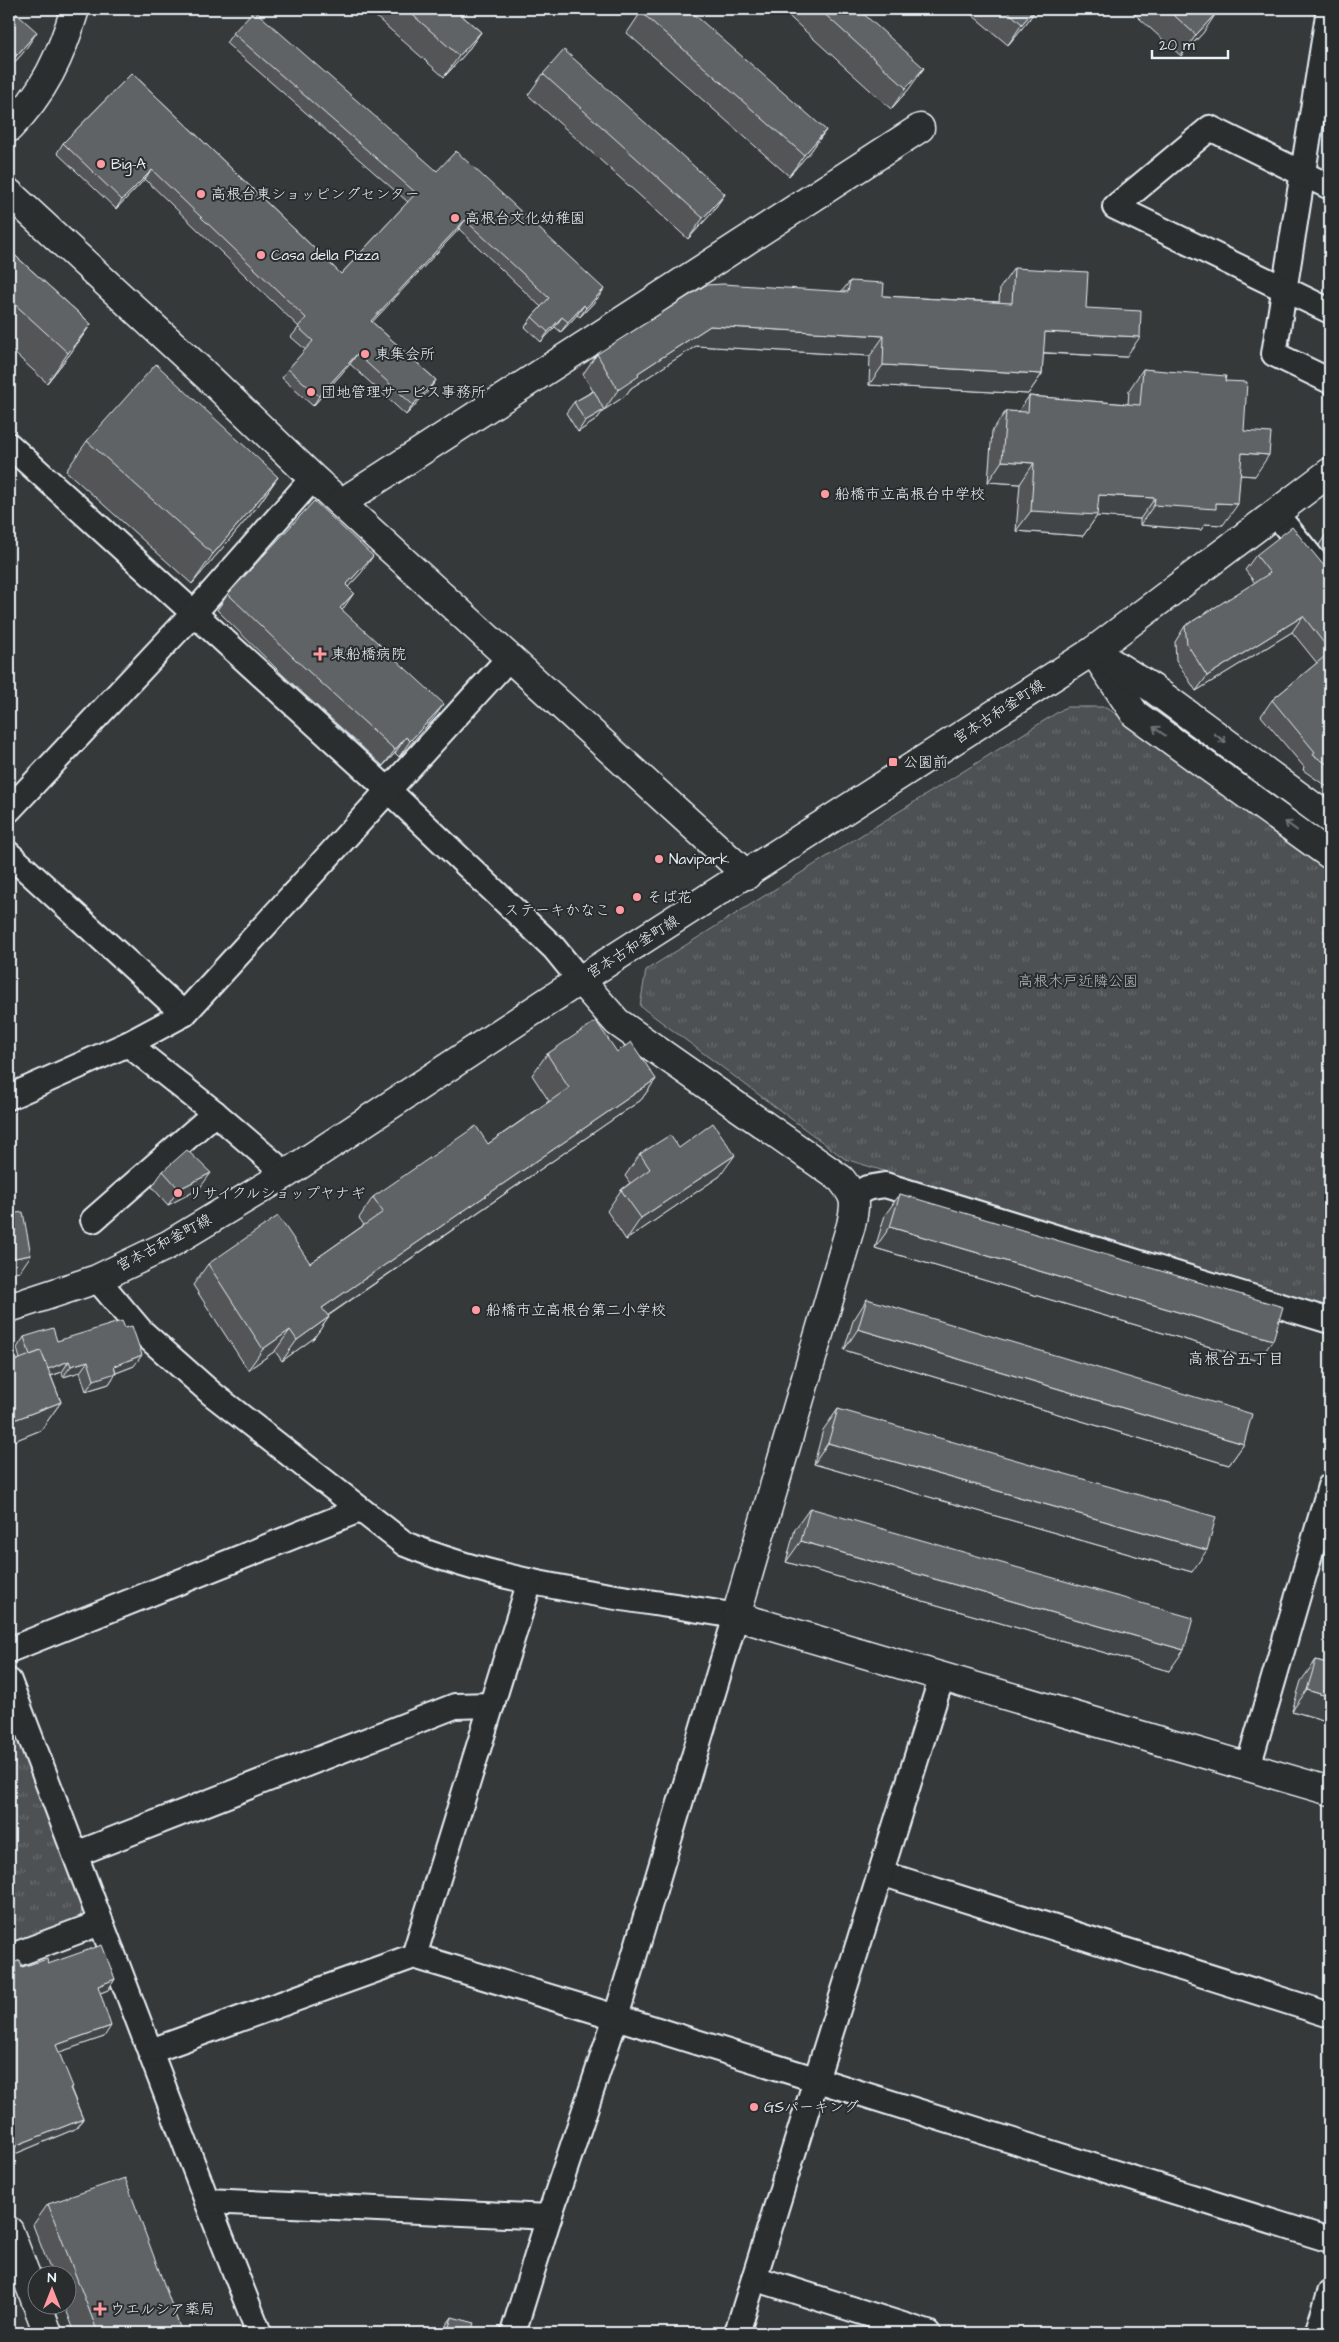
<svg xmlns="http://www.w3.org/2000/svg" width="1339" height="2342" viewBox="0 0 1339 2342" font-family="'Architects Daughter','Klee One',sans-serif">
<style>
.grass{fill:url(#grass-tufts);stroke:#9aa1a5}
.forest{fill:url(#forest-crowns);stroke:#9aa1a5}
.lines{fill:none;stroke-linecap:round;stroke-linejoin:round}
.street-casing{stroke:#e8f1f8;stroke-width:28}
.secondary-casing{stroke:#e8f1f8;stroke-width:31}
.street{stroke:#2a2d2e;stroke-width:24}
.secondary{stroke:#2a2d2e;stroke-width:28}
.wall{fill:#525557;stroke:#e8f1f8}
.shaded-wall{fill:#424547;stroke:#e8f1f8}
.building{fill:#5f6365;stroke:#e8f1f8}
.oneway{stroke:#6c7275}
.poi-dot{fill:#ff9aa2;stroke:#2a2d2e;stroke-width:2}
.labels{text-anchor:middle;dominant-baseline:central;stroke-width:4;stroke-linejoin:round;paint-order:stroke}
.poi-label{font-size:15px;fill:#e8f1f8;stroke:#2a2d2e;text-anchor:start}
.street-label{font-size:15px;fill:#e8f1f8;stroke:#2a2d2e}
.park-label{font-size:15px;fill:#b2b9be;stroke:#2a2d2e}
.neighbourhood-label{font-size:16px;fill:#e8f1f8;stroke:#2a2d2e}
</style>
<defs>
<pattern id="grass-tufts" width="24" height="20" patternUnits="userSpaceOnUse" patternTransform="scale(1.25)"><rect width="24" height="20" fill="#4d5152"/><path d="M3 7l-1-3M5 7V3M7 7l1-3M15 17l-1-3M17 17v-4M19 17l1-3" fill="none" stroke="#676a6c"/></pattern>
<pattern id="forest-crowns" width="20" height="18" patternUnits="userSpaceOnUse" patternTransform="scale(1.25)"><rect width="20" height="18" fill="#4d5152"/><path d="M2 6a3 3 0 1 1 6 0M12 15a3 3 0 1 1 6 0" fill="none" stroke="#676a6c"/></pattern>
</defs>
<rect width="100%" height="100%" fill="#35393a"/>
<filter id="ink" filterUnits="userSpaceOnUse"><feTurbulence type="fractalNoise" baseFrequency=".02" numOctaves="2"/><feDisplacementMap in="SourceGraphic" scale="10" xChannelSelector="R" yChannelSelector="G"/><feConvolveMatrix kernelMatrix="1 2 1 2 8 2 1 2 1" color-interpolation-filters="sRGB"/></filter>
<g filter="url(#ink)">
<!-- grass -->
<g class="grass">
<path d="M 1066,707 L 1106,707 L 1330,869 L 1330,1308 L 845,1159 L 640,1006 L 646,970 Z"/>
<path d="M 9,1716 L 83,1907 L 79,1920 L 9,1947 Z"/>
</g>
<!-- forest -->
<path class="forest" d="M 1151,699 L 1330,828 L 1330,845 L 1141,704 Z"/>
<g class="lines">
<!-- street casing -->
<g class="street-casing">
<g id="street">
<path d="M 1329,9 L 1274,354 L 1330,381"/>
<path d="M 1330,187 L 1210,128 L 1115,207 L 1330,311"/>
<path d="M 9,445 L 388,790 L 554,948 L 580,980"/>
<path d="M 1275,513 L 1330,580"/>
<path d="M 9,810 L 194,613 L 313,478"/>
<path d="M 9,854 L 184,1014"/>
<path d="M 128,1044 L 215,1113 L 286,1174"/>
<path d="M 9,1097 L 128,1044 L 184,1014 L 509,658"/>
<path d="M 854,1195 L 867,1188 L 885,1185 L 1330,1321"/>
<path d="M 93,1220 L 215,1113"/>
<path d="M 97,1279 L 141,1331 L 211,1393 L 405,1544 C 510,1587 626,1597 736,1616 L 616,2017 L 549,2217 L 513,2333"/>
<path d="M 9,1650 L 359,1510"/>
<path d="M 9,1681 L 207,2201 L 259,2333"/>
<path d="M 1248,1767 L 1330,1486"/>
<path d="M 76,1854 L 455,1706 L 492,1705"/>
<path d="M 881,1873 L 1330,2015"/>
<path d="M 414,1956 L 530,1581"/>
<path d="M 9,1957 L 100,1923"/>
<path d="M 151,2051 L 414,1956 L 616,2017 L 1330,2240"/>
<path d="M 207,2201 L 549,2217"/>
<path d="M 754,2278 L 928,2333"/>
<path d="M 737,2333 L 942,1676"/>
<path d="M 1317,2333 L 1330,2293"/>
</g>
</g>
<!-- secondary casing -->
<g class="secondary-casing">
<g id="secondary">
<path d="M 9,128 C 44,93 61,56 75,9"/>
<path d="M 9,193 L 209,378 L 313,478 L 747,875"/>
<path d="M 341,503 L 920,128"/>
<path d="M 1093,651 L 1135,714 L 1330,855"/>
<path d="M 1101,656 L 1152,688 L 1330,819"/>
<path d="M 580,980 L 617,1022 L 841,1179 C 856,1198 856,1201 851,1225 L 736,1616 L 1330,1791"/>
<path d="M 9,1308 L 97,1279 L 168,1245 L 286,1174 L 580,980 L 1093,651 L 1330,472"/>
<path d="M 9,2231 L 48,2333"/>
</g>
</g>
<!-- street -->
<use href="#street" class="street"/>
<!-- secondary -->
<use href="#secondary" class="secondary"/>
</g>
<!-- wall -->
<g class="wall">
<path d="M 9,9 L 23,53 L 9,68 Z"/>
<path d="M 367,9 L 454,9 L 481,32 L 466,53 L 444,77 Z"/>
<path d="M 781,9 L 858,9 L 909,89 L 891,109 Z"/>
<path d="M 965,9 L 1036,9 L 1028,21 L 1008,45 Z"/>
<path d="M 1129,9 L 1214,9 L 1203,33 L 1181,56 Z"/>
<path d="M 641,12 L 826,130 L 811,151 L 789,176 L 627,33 Z"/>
<path d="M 233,33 L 437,171 L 598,298 L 580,317 L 577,315 L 561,332 L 555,327 L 541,342 L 525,327 L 532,317 L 541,307 L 459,229 L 372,322 L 436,380 L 429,390 L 406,415 L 350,364 L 313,406 L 282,378 L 288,369 L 306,350 L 291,337 L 299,327 L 145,179 L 116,209 L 57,153 L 63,143 L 132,73 L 341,274 L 408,202 L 226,43 Z"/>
<path d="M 543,74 L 725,194 L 710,215 L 688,239 L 528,95 Z"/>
<path d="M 9,250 L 91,324 L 70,354 L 47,383 L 9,348 Z"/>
<path d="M 1014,268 L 1086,308 L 1126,357 L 1043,353 L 1042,374 L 1028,394 L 869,385 L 870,356 L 696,346 L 631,388 L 625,396 L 604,410 L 596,420 L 578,432 L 566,413 L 574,402 L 593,391 L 583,374 L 597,354 L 842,291 L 850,281 L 883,296 L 999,302 L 1000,288 Z"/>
<path d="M 1143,369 L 1225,381 L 1244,431 L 1255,476 L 1240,475 L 1223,525 L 1205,524 L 1201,530 L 1140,525 L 1140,519 L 1097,516 L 1083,536 L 1016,531 L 1020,484 L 988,482 L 992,431 L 1006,411 L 1018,412 L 1029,396 L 1128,404 L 1129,390 Z"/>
<path d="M 87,441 L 278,477 L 257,507 L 192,584 L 66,471 Z"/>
<path d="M 1330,528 L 1330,560 L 1319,545 Z"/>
<path d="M 1256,555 L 1330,573 L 1330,789 L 1303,770 L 1304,767 L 1261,716 L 1272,700 L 1317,663 L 1292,632 L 1196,691 L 1176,660 L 1175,642 L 1185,626 L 1255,583 L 1245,570 Z"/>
<path d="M 362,572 L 348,587 L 342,610 L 432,720 L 399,757 L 395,753 L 383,766 L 284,676 L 217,610 L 228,594 Z"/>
<path d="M 617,1052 L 656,1079 L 641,1100 L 328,1316 L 329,1317 L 314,1338 L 282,1361 L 275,1351 L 248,1370 L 193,1285 L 208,1264 L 310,1263 L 364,1225 L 359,1218 L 373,1197 L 488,1144 L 549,1101 L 532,1075 L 547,1054 Z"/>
<path d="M 679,1148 L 720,1176 L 626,1240 L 607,1211 L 621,1190 L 630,1183 L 625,1176 L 640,1154 Z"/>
<path d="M 163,1171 L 199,1189 L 168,1205 L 152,1187 Z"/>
<path d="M 900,1194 L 1258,1361 L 875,1248 L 885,1215 Z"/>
<path d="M 867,1299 L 1244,1444 L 1229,1465 L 844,1350 L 853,1321 Z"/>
<path d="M 24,1337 L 57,1341 L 134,1366 L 116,1373 L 109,1384 L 86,1391 L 80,1372 L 63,1377 L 62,1372 L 51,1376 L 61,1402 L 41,1430 L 9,1443 L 9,1363 L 20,1359 L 17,1348 Z"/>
<path d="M 838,1409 L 1192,1572 L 814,1464 L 823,1430 Z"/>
<path d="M 810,1508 L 1169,1671 L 786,1562 L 795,1529 Z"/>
<path d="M 1316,1660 L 1330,1664 L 1330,1722 L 1292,1711 L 1301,1681 Z"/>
<path d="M 48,1964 L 115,1979 L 108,1990 L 100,1993 L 104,2037 L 59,2052 L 71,2089 L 83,2119 L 75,2129 L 10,2156 L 9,2153 L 9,1965 L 22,1967 Z"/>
<path d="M 48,2204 L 182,2333 L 75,2333 L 64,2304 L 68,2304 L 68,2274 L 52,2274 L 33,2225 Z"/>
<path d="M 452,2317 L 472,2331 L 480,2333 L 443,2333 L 444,2328 Z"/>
</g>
<!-- shaded-wall -->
<g class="shaded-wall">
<path d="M 1035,9 L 1036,9 L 1028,21 L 1008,45 L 1022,24 Z"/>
<path d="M 1217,12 L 1203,33 L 1181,56 L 1196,35 Z"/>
<path d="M 37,32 L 23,53 L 9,68 L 9,66 L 17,55 Z"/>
<path d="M 481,32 L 466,53 L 444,77 L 459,56 Z"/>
<path d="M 924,68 L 909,89 L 891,109 L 906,88 Z"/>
<path d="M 826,130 L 811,151 L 789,176 L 804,155 Z"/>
<path d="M 152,170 L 145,179 L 116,209 L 122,200 Z"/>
<path d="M 725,194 L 710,215 L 688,239 L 703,218 Z"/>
<path d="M 465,220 L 459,229 L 364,331 L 371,321 Z"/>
<path d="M 604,289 L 598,298 L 580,317 L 586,308 Z"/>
<path d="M 584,305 L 577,315 L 561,332 L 568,322 Z"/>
<path d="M 562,317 L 555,327 L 541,342 L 548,332 Z"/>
<path d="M 91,324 L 70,354 L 47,383 L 68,353 Z"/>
<path d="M 710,326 L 884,336 L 870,356 L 696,346 L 631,388 L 625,396 L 604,410 L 618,390 L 638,373 Z"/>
<path d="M 1045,332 L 1140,337 L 1126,357 L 1031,352 Z"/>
<path d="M 357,354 L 350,364 L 313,406 L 319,396 Z"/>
<path d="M 883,365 L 1042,374 L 1028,394 L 869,385 Z"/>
<path d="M 436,380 L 429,390 L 406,415 L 413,405 Z"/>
<path d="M 604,410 L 596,420 L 578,432 L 585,421 Z"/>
<path d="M 1242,453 L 1269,455 L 1255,476 L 1227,474 Z"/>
<path d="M 1002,461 L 1034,463 L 1020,484 L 988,482 Z"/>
<path d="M 278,477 L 257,507 L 192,584 L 213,554 Z"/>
<path d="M 1099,495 L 1155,498 L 1140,519 L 1097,516 L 1083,536 L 1016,531 L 1031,511 Z"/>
<path d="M 1216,503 L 1238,504 L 1223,525 L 1205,524 L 1201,530 L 1140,525 L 1154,505 Z"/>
<path d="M 373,556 L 362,572 L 334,602 L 346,585 Z"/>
<path d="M 354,593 L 343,609 L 329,625 L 340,608 Z"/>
<path d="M 1303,616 L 1292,632 L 1196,691 L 1207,676 Z"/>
<path d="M 1330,680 L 1330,687 L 1316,699 L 1326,683 Z"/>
<path d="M 444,704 L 432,720 L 399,757 L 410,741 Z"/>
<path d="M 406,737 L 395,753 L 383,766 L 395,750 Z"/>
<path d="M 656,1079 L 641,1100 L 308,1329 L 322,1308 Z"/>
<path d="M 735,1155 L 720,1176 L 626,1240 L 641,1218 Z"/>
<path d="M 211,1173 L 199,1189 L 168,1205 L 179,1189 Z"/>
<path d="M 890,1227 L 1273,1340 L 1258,1361 L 875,1248 Z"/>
<path d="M 31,1255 L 20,1271 L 9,1273 L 9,1259 Z"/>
<path d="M 329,1317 L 314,1338 L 282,1361 L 297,1340 Z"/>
<path d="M 858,1329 L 1244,1444 L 1229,1465 L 844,1350 Z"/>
<path d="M 290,1330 L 275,1351 L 248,1370 L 263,1349 Z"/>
<path d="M 142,1355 L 134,1366 L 116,1373 L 109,1384 L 86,1391 L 94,1380 L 114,1366 Z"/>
<path d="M 69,1361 L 62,1372 L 29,1383 L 37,1373 Z"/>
<path d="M 88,1361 L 80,1372 L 63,1377 L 71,1366 Z"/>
<path d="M 61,1402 L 41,1430 L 9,1443 L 9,1422 Z"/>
<path d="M 828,1443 L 1207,1550 L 1192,1572 L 814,1464 Z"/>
<path d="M 801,1541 L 1184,1650 L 1169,1671 L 786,1562 Z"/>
<path d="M 1307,1690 L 1330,1697 L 1330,1722 L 1292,1711 Z"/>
<path d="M 115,1979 L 108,1990 L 90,1997 L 98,1986 Z"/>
<path d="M 111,2026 L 104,2037 L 48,2056 L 56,2045 Z"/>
<path d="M 83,2119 L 75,2129 L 10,2156 L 17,2145 Z"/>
</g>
<!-- building -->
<g class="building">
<path d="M 9,9 L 11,9 L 37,32 L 17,55 L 9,48 Z"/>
<path d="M 406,9 L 454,9 L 481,32 L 459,56 Z"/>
<path d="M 644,9 L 688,9 L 826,130 L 804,155 L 641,12 Z"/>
<path d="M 819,9 L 858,9 L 924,68 L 906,88 Z"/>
<path d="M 1005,9 L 1035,9 L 1022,24 Z"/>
<path d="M 1167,9 L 1214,9 L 1217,12 L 1196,35 Z"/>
<path d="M 254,10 L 437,171 L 456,151 L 604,289 L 586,308 L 584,305 L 568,322 L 562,317 L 548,332 L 532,317 L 549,298 L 465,220 L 371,321 L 436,380 L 413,405 L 357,354 L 319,396 L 288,369 L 313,341 L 298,327 L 306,318 L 152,170 L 122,200 L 63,143 L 132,73 L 341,274 L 416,193 L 233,33 Z"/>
<path d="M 564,50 L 725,194 L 703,218 L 543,74 Z"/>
<path d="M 9,250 L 91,324 L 68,353 L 9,299 Z"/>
<path d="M 1014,268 L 1088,272 L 1086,308 L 1141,311 L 1140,337 L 1045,332 L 1042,374 L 883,365 L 884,336 L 710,326 L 638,373 L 639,376 L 618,390 L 597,354 L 706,285 L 723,284 L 848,292 L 850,281 L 884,283 L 883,296 L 1012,303 Z"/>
<path d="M 156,364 L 278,477 L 213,554 L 87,441 Z"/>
<path d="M 1143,369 L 1226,376 L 1225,381 L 1247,382 L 1244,431 L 1271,433 L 1269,455 L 1242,453 L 1238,504 L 1216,503 L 1216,509 L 1154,505 L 1155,498 L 1099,495 L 1097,515 L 1031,511 L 1034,463 L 1002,461 L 1006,411 L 1028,412 L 1029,396 L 1140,405 Z"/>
<path d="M 594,391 L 604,410 L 585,421 L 574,402 Z"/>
<path d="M 314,501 L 373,556 L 346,585 L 354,593 L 340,608 L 444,704 L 410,741 L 406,737 L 395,750 L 296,660 L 228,594 Z"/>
<path d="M 1292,527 L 1330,573 L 1330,651 L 1303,616 L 1207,676 L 1187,644 L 1185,626 L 1270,573 L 1256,555 Z"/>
<path d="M 1330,652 L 1330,680 L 1326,683 L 1330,688 L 1330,766 L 1313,755 L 1315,752 L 1272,700 Z"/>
<path d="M 596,1021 L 617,1052 L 631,1042 L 656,1079 L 322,1308 L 329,1317 L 297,1340 L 290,1330 L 263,1349 L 208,1264 L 278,1216 L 310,1263 L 383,1212 L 373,1197 L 476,1126 L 488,1144 L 569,1088 L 547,1054 Z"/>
<path d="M 713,1123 L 735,1155 L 641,1218 L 621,1190 L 650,1169 L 640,1154 L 670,1135 L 679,1148 Z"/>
<path d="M 187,1150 L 211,1173 L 179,1189 L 163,1171 Z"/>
<path d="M 900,1194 L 1283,1307 L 1273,1340 L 890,1227 Z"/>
<path d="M 9,1201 L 11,1214 L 23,1212 L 31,1255 L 9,1259 Z"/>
<path d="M 867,1299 L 1252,1414 L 1244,1444 L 858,1329 Z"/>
<path d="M 122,1321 L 125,1328 L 132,1326 L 142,1355 L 114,1366 L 116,1373 L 94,1380 L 88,1361 L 71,1366 L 69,1361 L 48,1369 L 41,1351 L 30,1355 L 24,1337 L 53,1328 L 57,1341 Z"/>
<path d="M 41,1351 L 61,1402 L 9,1422 L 9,1363 Z"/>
<path d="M 838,1409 L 1216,1517 L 1207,1550 L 828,1443 Z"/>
<path d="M 810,1508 L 1193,1618 L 1184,1650 L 801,1541 Z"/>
<path d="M 1316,1660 L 1330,1664 L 1330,1697 L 1307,1690 Z"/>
<path d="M 102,1945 L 115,1979 L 98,1986 L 111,2026 L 56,2045 L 73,2087 L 70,2088 L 83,2119 L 17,2145 L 9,2123 L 9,1965 L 20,1960 L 22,1967 L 47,1959 L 48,1964 Z"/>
<path d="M 125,2178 L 182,2333 L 98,2333 L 48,2204 Z"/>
<path d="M 9,2312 L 12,2321 L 9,2322 Z"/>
<path d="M 452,2317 L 475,2323 L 472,2331 L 480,2333 L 447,2333 Z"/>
</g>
<!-- one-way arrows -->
<defs><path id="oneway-shaft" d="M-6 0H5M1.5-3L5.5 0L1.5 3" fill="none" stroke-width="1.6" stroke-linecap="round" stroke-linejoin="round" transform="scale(1.25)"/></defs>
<g class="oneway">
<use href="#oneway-shaft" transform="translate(1159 731) rotate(-144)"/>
<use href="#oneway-shaft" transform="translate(1220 738) rotate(36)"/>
<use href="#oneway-shaft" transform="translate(1291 826) rotate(-144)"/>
</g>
</g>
<!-- markers -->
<g class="poi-dot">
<circle cx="101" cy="164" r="5"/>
<circle cx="201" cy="194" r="5"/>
<circle cx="455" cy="218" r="5"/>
<circle cx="261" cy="255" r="5"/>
<circle cx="365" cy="354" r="5"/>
<circle cx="311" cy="392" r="5"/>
<circle cx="825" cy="494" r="5"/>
<path d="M317.5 646.5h5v5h5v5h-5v5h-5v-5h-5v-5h5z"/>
<rect x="888" y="757" width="10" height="10" rx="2.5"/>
<circle cx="659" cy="859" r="5"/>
<circle cx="637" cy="897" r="5"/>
<circle cx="620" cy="910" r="5"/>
<circle cx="178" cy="1193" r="5"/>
<circle cx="476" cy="1310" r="5"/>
<circle cx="754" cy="2107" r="5"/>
<path d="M97.5 2301.5h5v5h5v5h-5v5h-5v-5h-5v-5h5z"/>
</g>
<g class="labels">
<!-- poi labels -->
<g class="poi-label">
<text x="111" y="164">Big-A</text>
<text x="211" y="194">高根台東ショッピングセンター</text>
<text x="465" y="218">高根台文化幼稚園</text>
<text x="271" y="255">Casa della Pizza</text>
<text x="375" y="354">東集会所</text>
<text x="321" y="392">団地管理サービス事務所</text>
<text x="835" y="494">船橋市立高根台中学校</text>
<text x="331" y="654">東船橋病院</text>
<text x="903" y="762">公園前</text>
<text x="669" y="859">Navipark</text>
<text x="647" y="897">そば花</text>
<text x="610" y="910" text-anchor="end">ステーキかなこ</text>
<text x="188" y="1193">リサイクルショップヤナギ</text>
<text x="486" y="1310">船橋市立高根台第二小学校</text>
<text x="764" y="2107">GSパーキング</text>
<text x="110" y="2309">ウエルシア薬局</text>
</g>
<!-- street labels -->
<g class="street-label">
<text transform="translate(999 712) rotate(-33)">宮本古和釜町線</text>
<text transform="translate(633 947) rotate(-32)">宮本古和釜町線</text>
<text transform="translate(164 1243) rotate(-28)">宮本古和釜町線</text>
</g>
<!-- park labels -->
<g class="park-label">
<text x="1078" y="981">高根木戸近隣公園</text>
</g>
<!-- neighbourhood labels -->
<g class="neighbourhood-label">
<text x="1236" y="1359">高根台五丁目</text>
</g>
</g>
<!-- margin -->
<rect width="1339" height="2342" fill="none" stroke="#2a2d2e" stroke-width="30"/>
<rect x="15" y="15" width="1309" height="2312" fill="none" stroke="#e8f1f8" stroke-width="2" filter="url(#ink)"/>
<!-- north arrow -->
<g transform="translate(52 2290)"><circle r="24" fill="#2a2d2e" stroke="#767b7f"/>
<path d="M0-4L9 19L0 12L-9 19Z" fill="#ff9aa2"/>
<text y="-8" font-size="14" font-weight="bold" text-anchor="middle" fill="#e8f1f8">N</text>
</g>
<!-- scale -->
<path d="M1152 50v8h76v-8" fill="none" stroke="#e8f1f8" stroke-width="2.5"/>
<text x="1159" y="50" font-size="15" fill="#e8f1f8" stroke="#2a2d2e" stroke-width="4" paint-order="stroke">20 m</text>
</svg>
